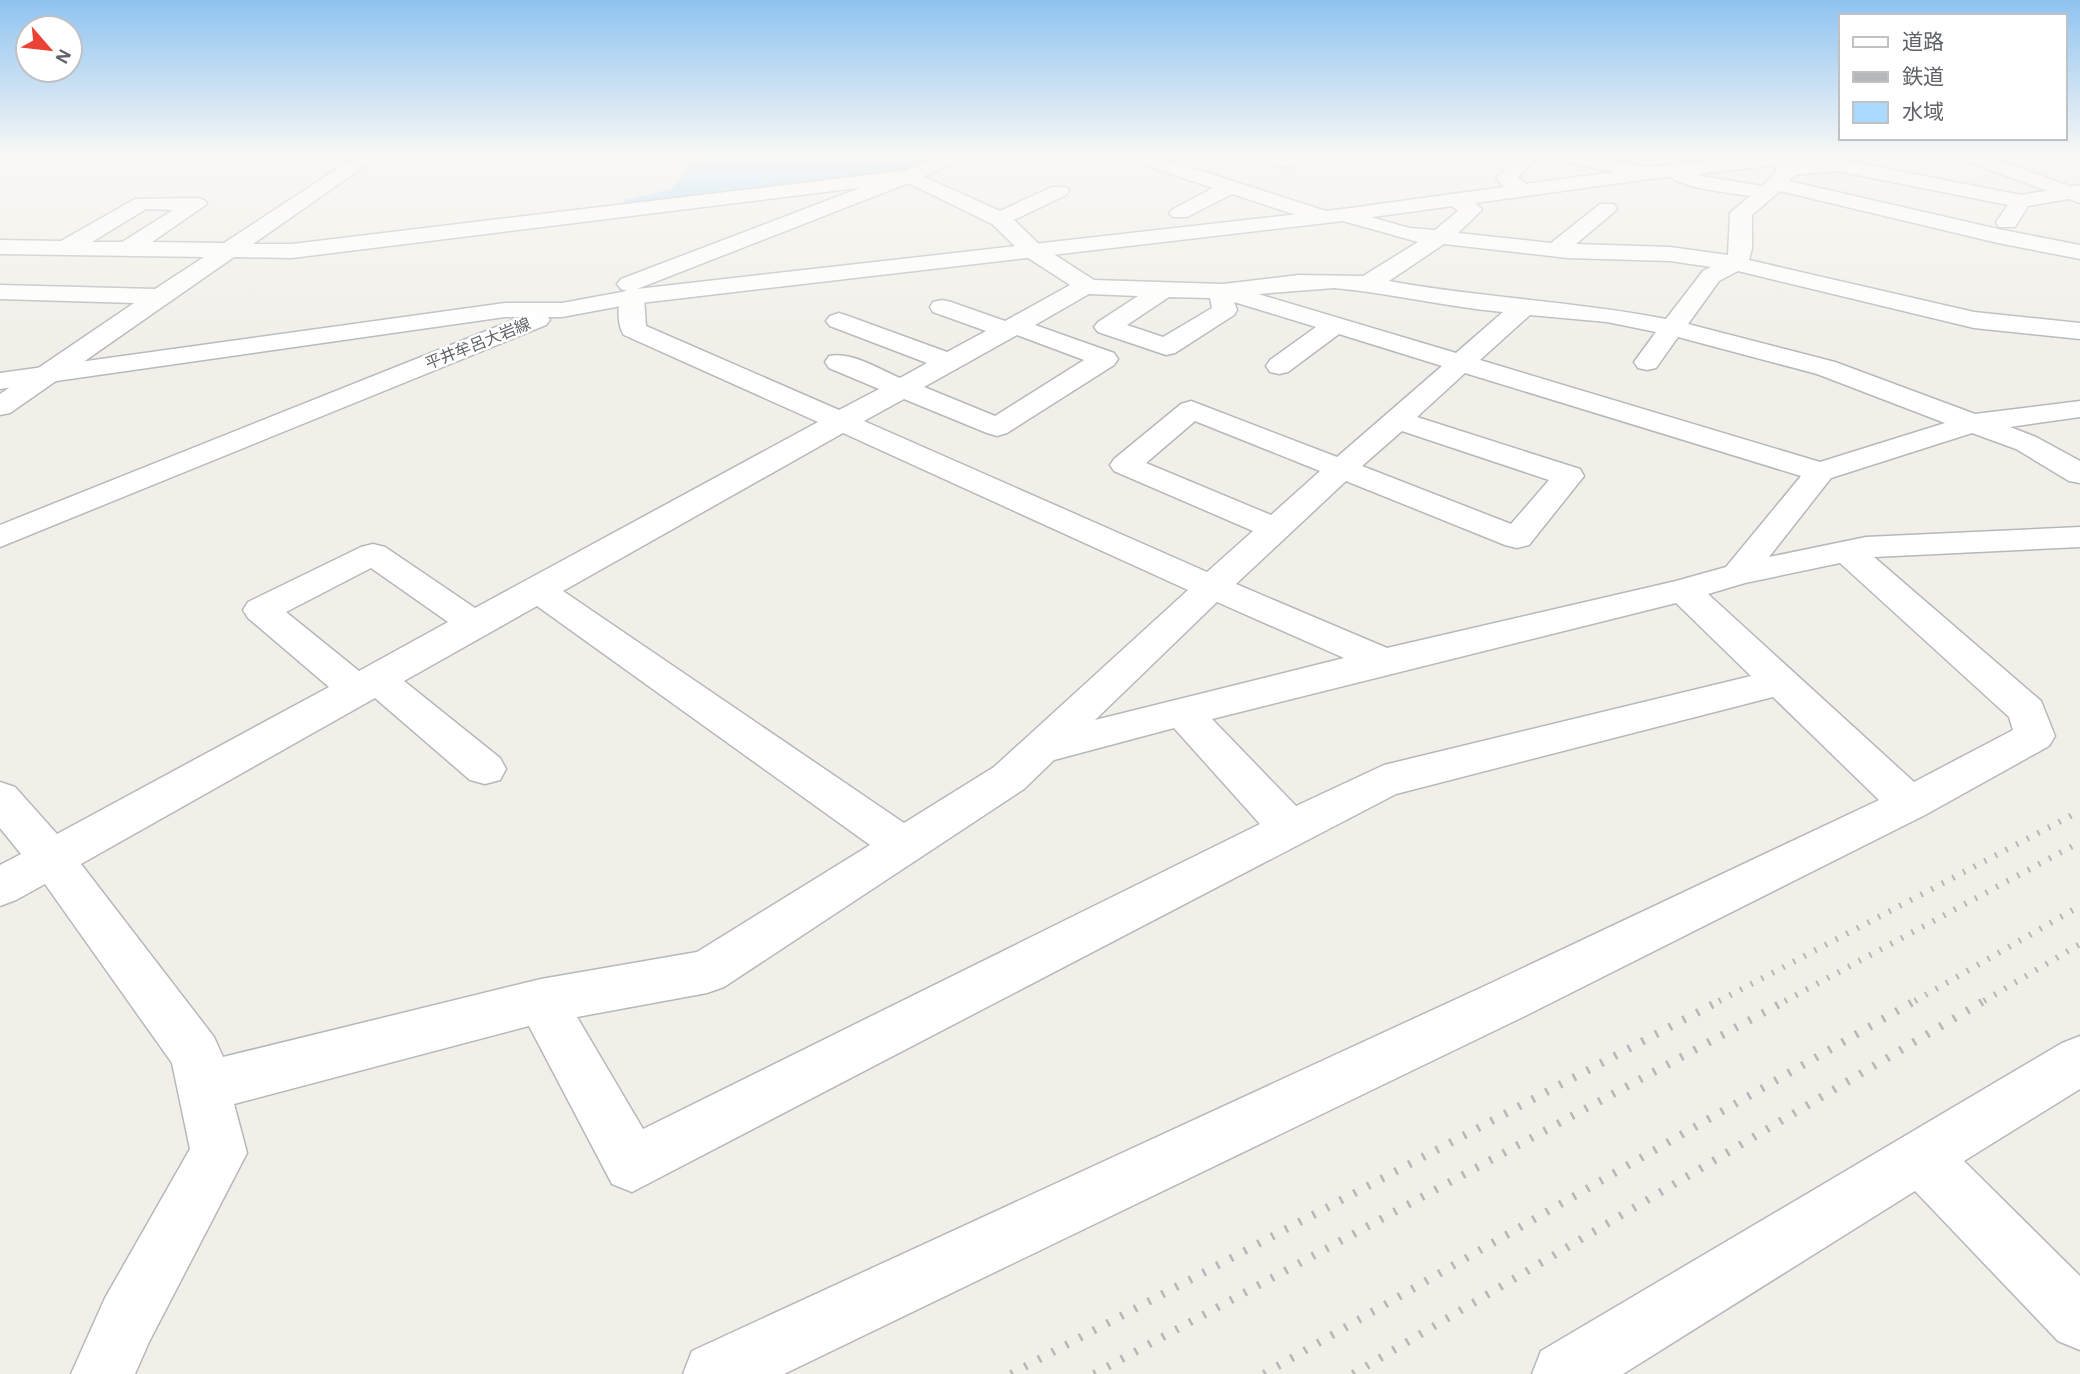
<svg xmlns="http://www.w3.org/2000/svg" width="2080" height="1374" viewBox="0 0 2080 1374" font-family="'Alegreya Sans','Noto Sans JP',sans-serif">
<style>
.water{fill:#aadaff}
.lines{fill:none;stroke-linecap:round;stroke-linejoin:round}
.stream{stroke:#aadaff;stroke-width:5}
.street-casing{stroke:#b5b8bc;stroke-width:3}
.secondary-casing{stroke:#b6babf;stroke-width:3}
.street{fill:#fff;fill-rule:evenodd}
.secondary{fill:#fff;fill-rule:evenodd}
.rail-far1{stroke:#b6b7b8;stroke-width:6;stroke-dasharray:2 10;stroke-linecap:butt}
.rail{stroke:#b6b7b8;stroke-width:8;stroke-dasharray:2.5 13;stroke-linecap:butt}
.labels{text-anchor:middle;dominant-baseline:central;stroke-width:5;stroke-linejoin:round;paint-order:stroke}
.far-street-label{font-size:16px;fill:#5f6368;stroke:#fff}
</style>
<rect width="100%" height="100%" fill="#f1efe8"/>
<!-- water -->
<path class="water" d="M 698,154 L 942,154 L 910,169 L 634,205 L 635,198 L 671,189 Z"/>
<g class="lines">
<!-- stream -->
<path class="stream" d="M 627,202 L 647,199"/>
<!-- street casing -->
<g class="street-casing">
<g id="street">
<path d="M 360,154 L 382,154 L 253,244 L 292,244 L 909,170 L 1000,211 L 1052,187 L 1066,187 L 1069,191 L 1066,195 L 1014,220 L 1041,246 L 1094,280 L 1223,284 L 1299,275 L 1363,276 L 1418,242 L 1336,219 L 1332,215 L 1336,211 L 1343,209 L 1409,228 L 1435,230 L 1458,211 L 1444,199 L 1447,195 C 1460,191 1474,199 1482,210 L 1458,233 L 1551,243 L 1600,204 L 1614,204 L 1617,208 L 1614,212 L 1576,244 L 1670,247 L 1728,255 L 1730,213 L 1750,196 C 1727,192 1677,189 1663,171 L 1673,165 L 1702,176 L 1762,186 L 1777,171 L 1775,168 L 1778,164 L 1837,159 L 2021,195 L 2080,185 L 2080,197 L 2028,206 L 2015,227 L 1999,227 L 1996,222 L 2008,205 L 1837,171 L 1795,175 L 1789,181 L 1998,229 L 2080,245 L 2080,259 L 1998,243 L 1780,191 L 1752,215 L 1752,248 L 1749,260 L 1974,312 L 2080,323 L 2080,339 L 1974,328 L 1738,271 L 1719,281 L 1688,324 L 1835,362 L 1975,414 L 2080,401 L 2080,417 L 2010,427 L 2036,437 L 2080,461 L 2080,483 L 2069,481 L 2016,449 L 1972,433 L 1831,478 L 1769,557 L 1866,537 L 2080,527 L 2080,547 L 1874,557 L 2041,701 L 2055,736 L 2049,746 L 1925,815 L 1525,1016 L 784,1374 L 683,1374 L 692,1351 L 1489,984 L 1879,800 L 1773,697 L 1396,794 L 632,1192 L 612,1184 L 529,1026 L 234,1104 L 247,1153 L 149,1342 L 135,1374 L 71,1374 L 105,1298 L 190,1149 L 172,1063 L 45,884 L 16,900 L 0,906 L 0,865 L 21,854 L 0,828 L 0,782 L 15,787 L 57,834 L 329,687 L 248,618 L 243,610 L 248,602 L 361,547 L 373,544 L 385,547 L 475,608 L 818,422 L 624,335 C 617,326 617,302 623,292 L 632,290 L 641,292 L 644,297 L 646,326 L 839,410 L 879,389 L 829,368 L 825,362 L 829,356 C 851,351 879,369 900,378 L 927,363 L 830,326 L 826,321 L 830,316 L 839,313 L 848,316 L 947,352 L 986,331 L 933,312 L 930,307 L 933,302 L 942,300 L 951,302 L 1005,321 L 1070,285 L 1025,256 L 992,224 L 906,182 L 292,258 L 234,257 L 10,413 L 0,415 L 0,394 L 134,303 L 0,299 L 0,285 L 155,289 L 204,257 L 0,254 L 0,240 L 61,241 L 135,199 L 197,198 L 204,200 L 207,204 L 152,242 L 224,243 ZM 146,209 L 173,210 L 122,242 L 92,242 ZM 1444,244 L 1568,258 L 1670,261 L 1711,267 L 1703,271 L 1666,319 C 1574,301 1481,298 1389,281 ZM 1334,288 C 1391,293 1446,307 1503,312 L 1456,353 L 1258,294 ZM 1089,294 L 1138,296 L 1098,322 L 1094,327 L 1098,332 L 1166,355 L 1175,353 L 1234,315 L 1237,310 L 1234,302 L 1316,327 L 1270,360 L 1266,366 L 1270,372 L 1279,374 L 1288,372 L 1339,334 L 1442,366 L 1337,457 L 1191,401 L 1181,404 L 1114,459 L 1110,465 L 1114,471 L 1253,531 L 1207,572 L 864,421 L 904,399 L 987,433 L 997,436 L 1007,433 L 1114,365 L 1118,359 L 1114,353 L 1035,325 ZM 1169,297 L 1210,298 L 1212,308 L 1163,337 L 1127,325 ZM 1530,315 L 1607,322 L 1656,332 L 1634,362 L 1638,368 L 1647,370 L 1656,368 L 1678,337 L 1817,374 L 1945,423 L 1820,462 L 1480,360 ZM 1017,335 L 1084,360 L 995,416 L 924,387 ZM 1465,373 L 1801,476 L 1726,567 L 1676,581 L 1387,648 L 1236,584 L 1346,481 L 1505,545 L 1517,548 L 1529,545 L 1584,476 L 1580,469 L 1417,417 ZM 1195,421 L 1320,471 L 1271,515 L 1146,463 ZM 1402,431 L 1549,480 L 1511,524 L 1362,466 ZM 843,433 L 1188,590 L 994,767 L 904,823 L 563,591 ZM 1840,563 L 2009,717 L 2013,730 L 1914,782 L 1708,594 L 1745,583 ZM 371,568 L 448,622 L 359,671 L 286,612 ZM 1217,602 L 1344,658 L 1095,720 ZM 1676,603 L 1751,676 L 1384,765 L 1296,806 L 1212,719 ZM 537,606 L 870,845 L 697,952 L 541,979 L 223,1057 L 214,1037 L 81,864 L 375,698 L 470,780 L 485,784 L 500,780 L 506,769 L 500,758 L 404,681 ZM 1174,728 L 1260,824 L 643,1129 L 577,1017 L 707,993 L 724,987 L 1024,789 L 1054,760 Z"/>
<path d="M 1121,154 L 1149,154 L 1329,212 L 1332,217 L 1329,222 L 1321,223 L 1232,194 L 1187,217 L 1173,217 L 1169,213 L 1173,209 L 1213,188 L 1123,158 Z"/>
<path d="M 1239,154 L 1277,154 L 1296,158 L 1299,162 L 1289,168 L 1241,158 Z"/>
<path d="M 1522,154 L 1542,154 L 1518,177 L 1533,190 L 1530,194 C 1517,198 1504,189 1496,178 Z"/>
<path d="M 1546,154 L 1583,154 L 1656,169 L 1659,173 L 1649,179 L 1555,160 L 1548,158 Z"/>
<path d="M 2080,1036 L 2080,1089 L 1964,1161 L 2080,1276 L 2080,1350 L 2058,1341 L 1915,1191 L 1623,1374 L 1532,1374 L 1541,1351 L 2062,1043 Z"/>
</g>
</g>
<!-- secondary casing -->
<g class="secondary-casing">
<g id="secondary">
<path d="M 942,154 L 966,154 L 964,158 L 916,180 L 637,289 L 1343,209 L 1649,167 L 1773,154 L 1834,154 L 1825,160 L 1649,179 L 1343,221 L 632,304 L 562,317 L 548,317 L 550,320 L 546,325 L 0,547 L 0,525 L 521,317 L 505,317 L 0,389 L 0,373 L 505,303 L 562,303 L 627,291 L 621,289 L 617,284 L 621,279 L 902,172 Z"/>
<path d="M 1956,154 L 1982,154 L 2080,190 L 2080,203 L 1958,158 Z"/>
</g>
</g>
<!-- street -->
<use href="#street" class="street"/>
<!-- secondary -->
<use href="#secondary" class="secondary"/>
<!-- rail-far1 -->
<g class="rail-far1">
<path d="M 1719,1001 L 2080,811"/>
<path d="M 1785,1001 L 2080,842"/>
<path d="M 1915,1001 L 2080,906"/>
<path d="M 1984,1001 L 2080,944"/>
</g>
<!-- rail -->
<g class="rail">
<path d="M 1011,1374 L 1723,999"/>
<path d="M 1094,1374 L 1789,999"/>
<path d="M 1264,1374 L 1918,999"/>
<path d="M 1353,1374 L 1987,999"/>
</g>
</g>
<!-- sky -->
<linearGradient id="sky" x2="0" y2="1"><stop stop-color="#8fc3f1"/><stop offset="0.45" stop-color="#f9f8f5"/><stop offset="1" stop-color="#f9f8f5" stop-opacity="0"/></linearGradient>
<rect width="2080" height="346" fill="url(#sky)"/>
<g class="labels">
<!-- far-street labels -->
<g class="far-street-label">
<text transform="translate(478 344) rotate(-22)">平井牟呂大岩線</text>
</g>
</g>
<!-- legend -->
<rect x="1839" y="14" width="228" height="126" fill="#ffffff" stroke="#bfc1c3" stroke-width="2"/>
<rect x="1853" y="37" width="35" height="10" fill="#ffffff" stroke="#bfc1c3" stroke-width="2"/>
<text x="1902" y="49" font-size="21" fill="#5f6368">道路</text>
<rect x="1853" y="72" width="35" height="10" fill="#b6b7b8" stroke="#bfc1c3" stroke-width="2"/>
<text x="1902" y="84" font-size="21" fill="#5f6368">鉄道</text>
<rect x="1853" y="102" width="35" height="21" fill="#aadaff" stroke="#bfc1c3" stroke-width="2"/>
<text x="1902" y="119" font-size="21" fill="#5f6368">水域</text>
<!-- north arrow -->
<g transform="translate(49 49) rotate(118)"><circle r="33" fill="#ffffff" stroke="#bfc1c3" stroke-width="2"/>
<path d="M0-5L12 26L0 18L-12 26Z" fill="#ea4335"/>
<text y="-10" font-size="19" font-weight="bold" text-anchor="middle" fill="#5f6368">N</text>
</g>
</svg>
